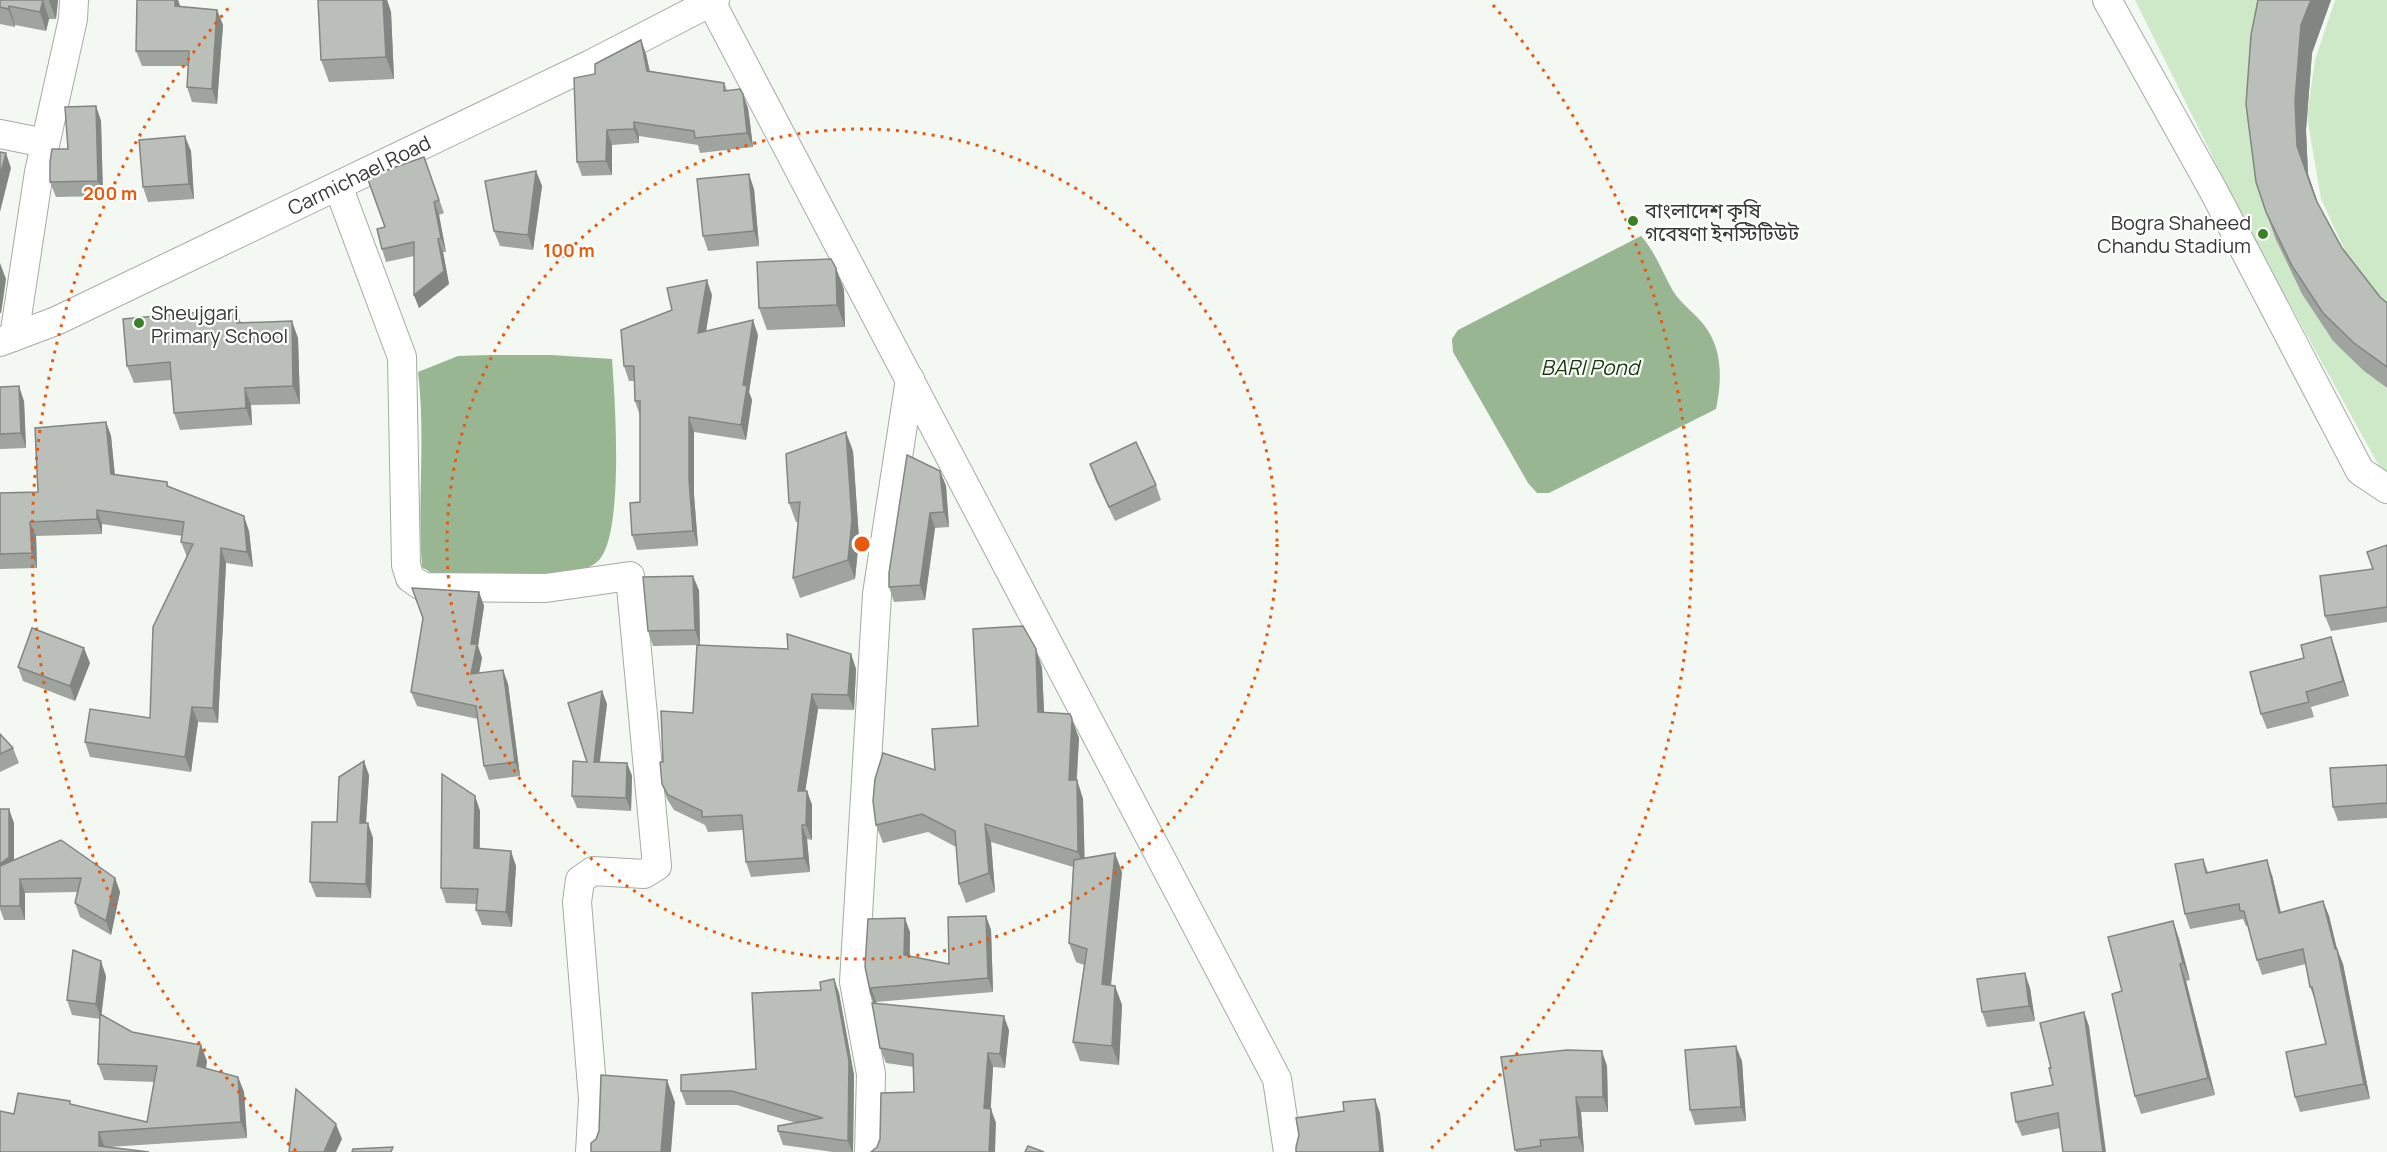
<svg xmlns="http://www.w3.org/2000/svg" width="2387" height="1152" viewBox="0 0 2387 1152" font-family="Manrope,'Noto Sans Bengali',sans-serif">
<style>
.green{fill:#cee9c7}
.water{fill:#99b692}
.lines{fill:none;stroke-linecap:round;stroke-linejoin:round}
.minor-casing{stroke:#a6aba5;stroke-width:30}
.minor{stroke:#fff;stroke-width:28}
.wall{fill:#a0a49f}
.shaded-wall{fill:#828682}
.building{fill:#babfb9;stroke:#828682;stroke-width:1.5}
.ring{fill:none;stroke:#e8590c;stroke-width:3;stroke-dasharray:3 6}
.poi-dot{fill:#3a8025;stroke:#fff;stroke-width:2}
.labels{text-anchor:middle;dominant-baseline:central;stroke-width:4.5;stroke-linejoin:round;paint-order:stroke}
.street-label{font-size:20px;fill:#363836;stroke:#fff}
.poi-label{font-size:20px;fill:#363836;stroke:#fff;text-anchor:start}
.water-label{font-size:21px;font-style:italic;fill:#153c09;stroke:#fff}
.centre{fill:#e8590c;stroke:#fff;stroke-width:3}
.ring-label{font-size:18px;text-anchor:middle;font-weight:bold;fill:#e8590c;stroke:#fff;stroke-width:4.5;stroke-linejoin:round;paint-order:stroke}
</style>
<rect width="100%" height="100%" fill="#f3f8f2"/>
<!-- green -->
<g class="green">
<path d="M 2135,0 L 2274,0 L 2276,240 L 2302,294 L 2333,341 L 2387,389 L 2387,472 L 2379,466 L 2248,228 Z"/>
<path d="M 2335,0 L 2387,0 L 2387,315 L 2361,285 L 2321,199 L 2307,116 L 2315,60 Z"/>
</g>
<!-- water -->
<g class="water">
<path d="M 1641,236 C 1656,253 1662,272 1673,291 C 1681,304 1695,313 1704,325 C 1723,349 1722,381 1716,409 L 1549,493 L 1537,493 L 1528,483 L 1453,352 L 1452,339 L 1458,330 Z"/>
<path d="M 489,355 L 552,355 L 612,359 C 615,399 624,529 600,559 C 596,564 587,568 581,571 L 442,580 L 422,567 C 417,502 426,437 418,372 L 458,356 Z"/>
</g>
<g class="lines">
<!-- minor casing -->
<g class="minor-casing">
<g id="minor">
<path d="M 2107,0 L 2213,190 L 2360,471 L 2387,489"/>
<path d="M 711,2 L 1277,1079 L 1288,1152"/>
<path d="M 0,134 L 45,143"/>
<path d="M 338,186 L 402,357 L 406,565 L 410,578 L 423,587 L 546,588 L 630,576 L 657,866 L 644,874 L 593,871 L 580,880 L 577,902 L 593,1099 L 590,1152"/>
<path d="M 14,337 L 39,172 L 73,19 L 74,0"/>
<path d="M 0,342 L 56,321 L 591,64 L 715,0"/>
<path d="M 869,1152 L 871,1074 L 854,982 L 877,594 L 910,379"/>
</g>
</g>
<!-- minor -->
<use href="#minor" class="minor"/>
</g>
<!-- wall -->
<g class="wall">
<path d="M 0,0 L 58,0 L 56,19 L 49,19 L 46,31 L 15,25 L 15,27 L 0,24 Z"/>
<path d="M 137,0 L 178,0 L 180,7 L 217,10 L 223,25 L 217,104 L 192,102 L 187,87 L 188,66 L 142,66 L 136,51 Z"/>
<path d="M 318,0 L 387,0 L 391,12 L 394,79 L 329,82 L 321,60 Z"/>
<path d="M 2258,0 L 2331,0 L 2312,53 L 2306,130 L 2308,174 L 2318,203 L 2342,248 L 2380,297 L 2387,303 L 2387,388 L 2364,371 L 2333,341 L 2302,294 L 2276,240 L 2266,212 Z"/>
<path d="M 641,40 L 646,54 L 650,71 L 724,83 L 727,90 L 748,108 L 753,147 L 700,153 L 698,145 L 639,136 L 639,143 L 612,145 L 612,175 L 582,176 L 577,162 L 595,74 Z"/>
<path d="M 96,106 L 101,121 L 103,196 L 56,197 L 50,182 L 68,149 Z"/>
<path d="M 191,151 L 194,199 L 148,202 L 143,187 Z"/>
<path d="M 424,157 L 444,213 L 439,215 L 446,252 L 443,252 L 449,284 L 419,308 L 414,295 L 414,256 L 386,262 L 382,249 L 385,227 Z"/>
<path d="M 536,171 L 542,186 L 533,250 L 500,246 L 494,231 Z"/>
<path d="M 754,189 L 759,246 L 708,251 L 703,236 Z"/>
<path d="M 836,268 L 844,290 L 845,327 L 767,330 L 759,308 Z"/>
<path d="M 712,295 L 706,332 L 758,335 L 749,392 L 752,400 L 746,440 L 694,432 L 694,495 L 698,546 L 637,550 L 632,535 L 640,502 L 640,416 L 635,401 L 634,381 L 629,381 L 624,366 Z"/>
<path d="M 241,323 L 298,338 L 300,404 L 251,405 L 252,425 L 180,430 L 174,413 L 171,380 L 134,383 L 127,366 Z"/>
<path d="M 0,387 L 24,401 L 26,448 L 0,449 Z"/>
<path d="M 106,422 L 111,436 L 115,475 L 167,482 L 169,487 L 249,531 L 253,567 L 226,563 L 218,723 L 198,722 L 191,772 L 90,757 L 85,742 L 150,718 L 187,557 L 181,542 L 182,536 L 102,524 L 102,534 L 36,536 L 37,568 L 0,569 L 0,493 L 38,492 Z"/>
<path d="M 853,451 L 859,539 L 855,579 L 800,598 L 793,578 L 798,522 L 796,522 L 789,503 Z"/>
<path d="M 1090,464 L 1156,485 L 1161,500 L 1115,521 L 1095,479 Z"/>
<path d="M 940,471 L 946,486 L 949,527 L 935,528 L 925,600 L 894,602 L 889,587 Z"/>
<path d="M 2387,545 L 2387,622 L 2331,631 L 2325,616 L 2373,569 Z"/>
<path d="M 699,590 L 700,645 L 653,646 L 648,631 Z"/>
<path d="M 479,592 L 484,606 L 478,646 L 482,658 L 479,673 L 503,670 L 508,684 L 520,776 L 489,780 L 484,766 L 478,719 L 417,706 L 411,692 Z"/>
<path d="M 788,649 L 851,654 L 856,669 L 854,710 L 818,709 L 805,791 L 807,791 L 812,805 L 812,840 L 807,839 L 810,872 L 751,877 L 746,862 L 743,830 L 708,832 L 705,825 L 674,810 L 667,799 L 662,784 L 663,762 L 693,713 Z"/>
<path d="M 1036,649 L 1042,668 L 1044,713 L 1079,738 L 1077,780 L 1083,799 L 1084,858 L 1122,872 L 1111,986 L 1115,986 L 1122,1005 L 1119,1065 L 1080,1061 L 1073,1042 L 1084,965 L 1076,962 L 1069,943 L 1073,867 L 991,842 L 995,892 L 966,903 L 959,884 L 956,847 L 928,832 L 883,843 L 876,825 L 935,770 L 978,726 Z"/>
<path d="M 2336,652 L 2349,696 L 2311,707 L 2314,717 L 2267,729 L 2261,714 Z"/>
<path d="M 90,663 L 75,701 L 23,681 L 18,667 Z"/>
<path d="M 602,691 L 607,704 L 600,762 L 627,763 L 632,776 L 631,811 L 577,808 L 572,796 L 587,762 Z"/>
<path d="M 0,734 L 13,748 L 19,763 L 0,772 Z"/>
<path d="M 2387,765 L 2387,818 L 2338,821 L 2333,807 Z"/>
<path d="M 369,775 L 366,823 L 373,838 L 371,898 L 316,897 L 310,882 L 337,822 Z"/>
<path d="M 475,796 L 480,811 L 480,848 L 516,866 L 512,927 L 482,925 L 476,910 L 477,904 L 446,903 L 441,888 Z"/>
<path d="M 0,809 L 14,823 L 14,860 L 115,878 L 120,892 L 111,935 L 80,917 L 75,903 L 77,892 L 25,893 L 25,920 L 4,920 L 0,909 Z"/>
<path d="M 2203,859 L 2208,872 L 2272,875 L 2281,912 L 2323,901 L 2329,916 L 2337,949 L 2343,964 L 2370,1099 L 2300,1112 L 2295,1097 L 2326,1044 L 2316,1002 L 2310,987 L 2306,964 L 2262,975 L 2257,960 L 2248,926 L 2246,926 L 2243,919 L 2190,929 L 2185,914 Z"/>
<path d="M 986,916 L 991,930 L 993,992 L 876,1002 L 876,1004 L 1009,1030 L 1005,1068 L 993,1067 L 990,1109 L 996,1123 L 877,1147 L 914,1092 L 914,1067 L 886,1063 L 880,1048 L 874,1004 L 871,995 L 865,967 L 910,932 L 910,956 L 949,964 Z"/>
<path d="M 2173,921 L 2179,939 L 2190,980 L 2186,981 L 2215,1095 L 2141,1114 L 2135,1096 Z"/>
<path d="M 106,976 L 101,1015 L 132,1032 L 207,1061 L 206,1069 L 238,1077 L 244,1092 L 247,1138 L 109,1147 L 0,1152 L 14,1114 L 71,1104 L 147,1122 L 154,1082 L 104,1080 L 98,1064 L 100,1019 L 72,1015 L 67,1000 Z"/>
<path d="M 834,979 L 839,993 L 854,1075 L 853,1152 L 833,1152 L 783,1145 L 778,1131 L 796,1123 L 737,1105 L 686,1105 L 681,1091 L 756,1069 L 821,990 Z"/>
<path d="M 2030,988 L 2035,1021 L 1987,1027 L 1982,1012 Z"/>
<path d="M 2089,1026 L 2060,1128 L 2022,1136 L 2016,1122 L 2053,1085 L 2051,1068 Z"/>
<path d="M 1742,1061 L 1746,1121 L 1695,1125 L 1690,1110 Z"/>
<path d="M 1607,1066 L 1608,1112 L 1581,1112 L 1584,1152 L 1516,1152 L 1515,1150 Z"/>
</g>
<!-- shaded-wall -->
<g class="shaded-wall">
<path d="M 43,0 L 49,19 L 46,31 L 40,12 Z"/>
<path d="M 49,0 L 58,0 L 56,19 L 49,1 Z"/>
<path d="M 175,0 L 178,0 L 181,8 L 175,6 Z"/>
<path d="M 383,0 L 387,0 L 391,12 L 394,79 L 386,57 Z"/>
<path d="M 2311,0 L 2331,0 L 2312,53 L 2306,130 L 2308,174 L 2326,228 L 2297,146 L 2295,101 L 2301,25 Z"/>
<path d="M 9,6 L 15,25 L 15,27 L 8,9 Z"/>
<path d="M 217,10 L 223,25 L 217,104 L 212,89 Z"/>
<path d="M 641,40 L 646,54 L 652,85 L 647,71 Z"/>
<path d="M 743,94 L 748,108 L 753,147 L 747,133 Z"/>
<path d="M 96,106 L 101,121 L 103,196 L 98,181 Z"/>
<path d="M 634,122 L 639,136 L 639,143 L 634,129 Z"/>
<path d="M 607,130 L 612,145 L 612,175 L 606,161 Z"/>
<path d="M 185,136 L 191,151 L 194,199 L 189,184 Z"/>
<path d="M 6,153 L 11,168 L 0,212 L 0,176 Z"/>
<path d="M 536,171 L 542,186 L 533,250 L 528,235 Z"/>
<path d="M 749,174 L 754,189 L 759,246 L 754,231 Z"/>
<path d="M 434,202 L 439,215 L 446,252 L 441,238 Z"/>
<path d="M 438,239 L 443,252 L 449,284 L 419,308 L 414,295 Z"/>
<path d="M 0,263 L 6,279 L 1,314 L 0,312 Z"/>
<path d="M 836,268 L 844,290 L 845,327 L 837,305 Z"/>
<path d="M 707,280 L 712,295 L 703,348 L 698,333 Z"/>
<path d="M 236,309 L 242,326 L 237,323 Z"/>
<path d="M 753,320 L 758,335 L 749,392 L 752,400 L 746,440 L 741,425 L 743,385 Z"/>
<path d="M 292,321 L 298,338 L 300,404 L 293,386 Z"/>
<path d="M 19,386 L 24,401 L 26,448 L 21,433 Z"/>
<path d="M 245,388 L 251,405 L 252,425 L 246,408 Z"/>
<path d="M 689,417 L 694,432 L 694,495 L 698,546 L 693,531 L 689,480 Z"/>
<path d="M 106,422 L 111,436 L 116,489 L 111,474 Z"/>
<path d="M 846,432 L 853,451 L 859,539 L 855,579 L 848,560 Z"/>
<path d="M 940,471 L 946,486 L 949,527 L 944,512 Z"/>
<path d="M 97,510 L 102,524 L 102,534 L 97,519 Z"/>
<path d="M 930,513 L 935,528 L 925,600 L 920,585 Z"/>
<path d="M 244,516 L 249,531 L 253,567 L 247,552 Z"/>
<path d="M 30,522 L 36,536 L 37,568 L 32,553 Z"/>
<path d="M 221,548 L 226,563 L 218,723 L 213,708 Z"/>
<path d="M 693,576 L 699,590 L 700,645 L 695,630 Z"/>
<path d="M 479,592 L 484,606 L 478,646 L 482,658 L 476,688 L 471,674 L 471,644 Z"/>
<path d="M 2331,637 L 2336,652 L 2349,696 L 2343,681 Z"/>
<path d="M 84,648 L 90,663 L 75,701 L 70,686 Z"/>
<path d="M 1036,649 L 1042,668 L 1045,731 L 1038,712 Z"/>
<path d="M 851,654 L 856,669 L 854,710 L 848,695 Z"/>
<path d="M 503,670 L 508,684 L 520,776 L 515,762 Z"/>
<path d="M 602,691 L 607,704 L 598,774 L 594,762 Z"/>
<path d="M 812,694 L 818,709 L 803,806 L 798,791 Z"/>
<path d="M 192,707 L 198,722 L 191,772 L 185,757 Z"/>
<path d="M 1072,719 L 1079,738 L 1075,799 L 1069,780 Z"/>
<path d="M 364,761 L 369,775 L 365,838 L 360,823 Z"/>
<path d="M 627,763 L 632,776 L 631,811 L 626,798 Z"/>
<path d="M 1077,780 L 1083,799 L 1085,870 L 1078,852 Z"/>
<path d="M 807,791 L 812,805 L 812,840 L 806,825 Z"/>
<path d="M 475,796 L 480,811 L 479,863 L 474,848 Z"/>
<path d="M 9,809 L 14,823 L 14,871 L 0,882 L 0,864 Z"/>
<path d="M 368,823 L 373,838 L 371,898 L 366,884 Z"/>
<path d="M 985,824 L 991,842 L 995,892 L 989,873 Z"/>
<path d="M 802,825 L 807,839 L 810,872 L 804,858 Z"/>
<path d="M 511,851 L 516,866 L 512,927 L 506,912 Z"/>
<path d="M 1115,853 L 1122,872 L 1109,1003 L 1102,984 Z"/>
<path d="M 2267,860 L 2272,875 L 2284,928 L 2279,913 Z"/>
<path d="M 115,878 L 120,892 L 111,935 L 106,921 Z"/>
<path d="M 20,879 L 25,893 L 25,920 L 20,906 Z"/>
<path d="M 2323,901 L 2329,916 L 2340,962 L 2337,949 L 2343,964 L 2370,1099 L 2364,1084 L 2335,949 Z"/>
<path d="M 986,916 L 991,930 L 993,992 L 988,978 Z"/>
<path d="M 905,918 L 910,932 L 909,969 L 904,955 Z"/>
<path d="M 2173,921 L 2179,939 L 2190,980 L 2183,963 Z"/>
<path d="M 101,961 L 106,976 L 101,1019 L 96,1004 Z"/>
<path d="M 2180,964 L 2186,981 L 2215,1095 L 2208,1078 Z"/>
<path d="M 2025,973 L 2030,988 L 2035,1021 L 2029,1006 Z"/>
<path d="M 834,979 L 839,993 L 854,1075 L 853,1152 L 852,1152 L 848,1141 Z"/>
<path d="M 1115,986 L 1122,1005 L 1119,1065 L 1112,1046 Z"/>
<path d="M 871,988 L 876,1002 L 876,1010 L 871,995 Z"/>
<path d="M 2084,1012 L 2089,1026 L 2106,1152 L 2103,1152 Z"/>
<path d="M 1004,1016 L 1009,1030 L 1005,1068 L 1000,1054 Z"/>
<path d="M 201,1045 L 207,1061 L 203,1082 L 197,1066 Z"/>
<path d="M 1736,1046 L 1742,1061 L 1746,1121 L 1741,1107 Z"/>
<path d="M 1602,1051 L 1607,1066 L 1608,1112 L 1603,1097 Z"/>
<path d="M 988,1053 L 993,1067 L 990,1123 L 984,1108 Z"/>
<path d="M 238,1077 L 244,1092 L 247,1138 L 241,1122 Z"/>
<path d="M 667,1080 L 675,1102 L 671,1152 L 661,1152 Z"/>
<path d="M 1576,1097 L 1581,1112 L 1584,1152 L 1579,1137 Z"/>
<path d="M 1375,1099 L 1380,1113 L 1384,1152 L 1380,1152 Z"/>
<path d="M 991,1109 L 996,1123 L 995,1152 L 989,1152 Z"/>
<path d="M 336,1124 L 342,1139 L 336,1152 L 324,1152 Z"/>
<path d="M 99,1132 L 105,1148 L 99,1146 Z"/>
</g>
<!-- building -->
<g class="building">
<path d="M 0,0 L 43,0 L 40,12 L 9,6 L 8,9 L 0,7 Z"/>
<path d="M 137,0 L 175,0 L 175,6 L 217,10 L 212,89 L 187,87 L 189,51 L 136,51 Z"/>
<path d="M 318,0 L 383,0 L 386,57 L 321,60 Z"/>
<path d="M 2258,0 L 2311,0 L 2301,25 L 2295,101 L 2297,146 L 2316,200 L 2342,248 L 2380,297 L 2387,303 L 2387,367 L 2354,343 L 2323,313 L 2292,266 L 2266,212 L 2256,182 L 2246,104 L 2251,35 Z"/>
<path d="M 641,40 L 647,71 L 724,83 L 724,91 L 740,89 L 743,94 L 747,133 L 695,138 L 694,131 L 634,122 L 634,129 L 607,130 L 606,161 L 577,162 L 574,78 L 595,74 L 595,64 Z"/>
<path d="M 96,106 L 98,181 L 50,182 L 50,162 L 52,149 L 68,149 L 65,107 Z"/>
<path d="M 185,136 L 189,184 L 143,187 L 139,140 Z"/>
<path d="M 0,152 L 6,153 L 0,176 Z"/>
<path d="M 424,157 L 439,200 L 434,202 L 441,238 L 438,239 L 444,271 L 414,295 L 414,242 L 382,249 L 377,229 L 385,227 L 367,177 Z"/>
<path d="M 536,171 L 528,235 L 494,231 L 485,181 Z"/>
<path d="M 749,174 L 754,231 L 703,236 L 697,179 Z"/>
<path d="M 831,259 L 836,268 L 837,305 L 759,308 L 757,262 Z"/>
<path d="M 707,280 L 698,333 L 753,320 L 743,385 L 747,386 L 741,425 L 689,417 L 689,480 L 693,531 L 632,535 L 630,503 L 640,502 L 640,401 L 635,401 L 634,366 L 624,366 L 621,330 L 672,310 L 667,288 Z"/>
<path d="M 236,309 L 237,323 L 292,321 L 293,386 L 245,388 L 246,408 L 174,413 L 170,362 L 127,366 L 123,319 Z"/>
<path d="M 19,386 L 21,433 L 0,434 L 0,387 Z"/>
<path d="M 106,422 L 111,474 L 167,482 L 167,486 L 244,516 L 247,552 L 221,548 L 213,708 L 192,707 L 185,757 L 85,742 L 90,709 L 150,718 L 153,627 L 193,544 L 181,542 L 184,522 L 97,510 L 97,519 L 30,522 L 32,553 L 0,554 L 0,493 L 38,492 L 35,428 Z"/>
<path d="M 846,432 L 852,520 L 848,560 L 793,578 L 800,502 L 789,503 L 786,454 Z"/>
<path d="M 1136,442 L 1156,485 L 1109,507 L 1090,464 Z"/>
<path d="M 907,455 L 940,471 L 944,512 L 930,513 L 920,585 L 889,587 L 889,573 Z"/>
<path d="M 2387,545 L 2387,607 L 2325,616 L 2320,576 L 2373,569 L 2367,552 Z"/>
<path d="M 693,576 L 695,630 L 648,631 L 643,577 Z"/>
<path d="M 412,588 L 479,592 L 471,644 L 477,644 L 471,674 L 503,670 L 515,762 L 484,766 L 476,706 L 411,692 L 423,618 Z"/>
<path d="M 1023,626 L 1036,649 L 1038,712 L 1070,714 L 1072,719 L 1069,780 L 1077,780 L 1078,852 L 985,824 L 989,873 L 959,884 L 955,831 L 922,814 L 876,825 L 873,801 L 875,779 L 883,753 L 935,770 L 932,729 L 978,726 L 973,629 Z"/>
<path d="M 32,628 L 84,648 L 70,686 L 18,667 Z"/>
<path d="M 787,634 L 851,654 L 848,695 L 812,694 L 798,791 L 807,791 L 806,825 L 802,825 L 804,858 L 746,862 L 742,815 L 702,817 L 702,811 L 668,795 L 662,784 L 660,762 L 663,762 L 661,711 L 693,713 L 697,645 L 788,649 Z"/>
<path d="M 2331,637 L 2343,681 L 2306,692 L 2309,702 L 2261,714 L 2250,672 L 2304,658 L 2301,645 Z"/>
<path d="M 602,691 L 594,762 L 627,763 L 626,798 L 572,796 L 573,761 L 587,762 L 568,703 Z"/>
<path d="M 0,734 L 13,748 L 0,754 Z"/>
<path d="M 364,761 L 360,823 L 368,823 L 366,884 L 310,882 L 312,822 L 337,822 L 339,777 Z"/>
<path d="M 2387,765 L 2387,803 L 2333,807 L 2330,768 Z"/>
<path d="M 442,774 L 475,796 L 474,848 L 511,851 L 506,912 L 476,910 L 478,889 L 441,888 Z"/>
<path d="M 0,809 L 9,809 L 9,857 L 0,864 Z"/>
<path d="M 61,840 L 115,878 L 106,921 L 75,903 L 81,878 L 20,879 L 20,906 L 0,906 L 0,866 Z"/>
<path d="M 1115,853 L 1102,984 L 1115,986 L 1112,1046 L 1073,1042 L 1087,949 L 1069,943 L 1074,860 Z"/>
<path d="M 2203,859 L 2206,873 L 2267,860 L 2279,913 L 2323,901 L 2335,949 L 2337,949 L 2364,1084 L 2295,1097 L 2286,1052 L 2326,1044 L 2312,987 L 2310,987 L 2303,949 L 2257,960 L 2244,911 L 2240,911 L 2239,904 L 2185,914 L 2175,864 Z"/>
<path d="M 986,916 L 988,978 L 871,988 L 871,995 L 865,967 L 868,919 L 905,918 L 904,955 L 949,964 L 948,917 Z"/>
<path d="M 2173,921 L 2183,963 L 2180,964 L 2208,1078 L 2135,1096 L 2112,994 L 2122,991 L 2108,937 Z"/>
<path d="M 73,950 L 101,961 L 96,1004 L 67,1000 Z"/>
<path d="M 2025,973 L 2029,1006 L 1982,1012 L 1977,979 Z"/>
<path d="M 834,979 L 849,1061 L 848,1141 L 778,1131 L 778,1126 L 823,1118 L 732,1091 L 681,1091 L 681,1075 L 756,1069 L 752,993 L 821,990 L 820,982 Z"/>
<path d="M 872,1003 L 1004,1016 L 1000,1054 L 988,1053 L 984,1108 L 991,1109 L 989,1152 L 871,1152 L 877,1147 L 880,1139 L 881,1093 L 914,1092 L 913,1054 L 880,1048 Z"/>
<path d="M 2084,1012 L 2103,1152 L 2063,1152 L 2058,1113 L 2016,1122 L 2011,1093 L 2053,1085 L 2049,1068 L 2051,1068 L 2040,1023 Z"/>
<path d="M 100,1014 L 132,1032 L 201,1045 L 197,1066 L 238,1077 L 241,1122 L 99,1132 L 99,1146 L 149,1152 L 0,1152 L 0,1111 L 14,1114 L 18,1093 L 70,1101 L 70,1104 L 147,1122 L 157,1066 L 98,1064 Z"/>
<path d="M 1736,1046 L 1741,1107 L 1690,1110 L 1685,1050 Z"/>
<path d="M 1567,1050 L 1602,1051 L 1603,1097 L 1576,1097 L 1579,1137 L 1540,1140 L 1541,1146 L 1515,1150 L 1501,1057 Z"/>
<path d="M 601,1075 L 667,1080 L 661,1152 L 591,1152 L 591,1143 L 596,1139 L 599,1131 Z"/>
<path d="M 296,1089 L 336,1124 L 324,1152 L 289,1152 Z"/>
<path d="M 1375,1099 L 1380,1152 L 1296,1152 L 1296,1147 L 1299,1135 L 1296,1118 L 1344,1111 L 1343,1102 Z"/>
<path d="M 1028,1146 L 1044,1152 L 1025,1152 Z"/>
<path d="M 393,1147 L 391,1152 L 352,1152 L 353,1149 Z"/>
</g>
<!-- distance rings -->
<g class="ring">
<circle cx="862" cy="544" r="415"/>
<path d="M296 1151A830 830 0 0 1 231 5M1493 5A830 830 0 0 1 1428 1151"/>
</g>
<!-- markers -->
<g class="poi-dot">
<circle cx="1633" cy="221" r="6"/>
<circle cx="2263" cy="234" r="6"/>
<circle cx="139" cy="323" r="6"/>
</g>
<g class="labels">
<!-- street labels -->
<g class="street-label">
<text transform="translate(359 175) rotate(-26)">Carmichael Road</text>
</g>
<!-- poi labels -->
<g class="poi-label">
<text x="1645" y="210">বাংলাদেশ কৃষি<tspan x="1645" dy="23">গবেষণা ইনস্টিটিউট</tspan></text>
<text x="2251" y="222" text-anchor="end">Bogra Shaheed<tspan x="2251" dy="23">Chandu Stadium</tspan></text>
<text x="151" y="312">Sheujgari<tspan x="151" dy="23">Primary School</tspan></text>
</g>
<!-- water labels -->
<g class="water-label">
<text x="1590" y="367">BARI Pond</text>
</g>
</g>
<circle cx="862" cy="544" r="9" class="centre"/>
<g class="ring-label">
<text x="110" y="200">200 m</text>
<text x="569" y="257">100 m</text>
</g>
</svg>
